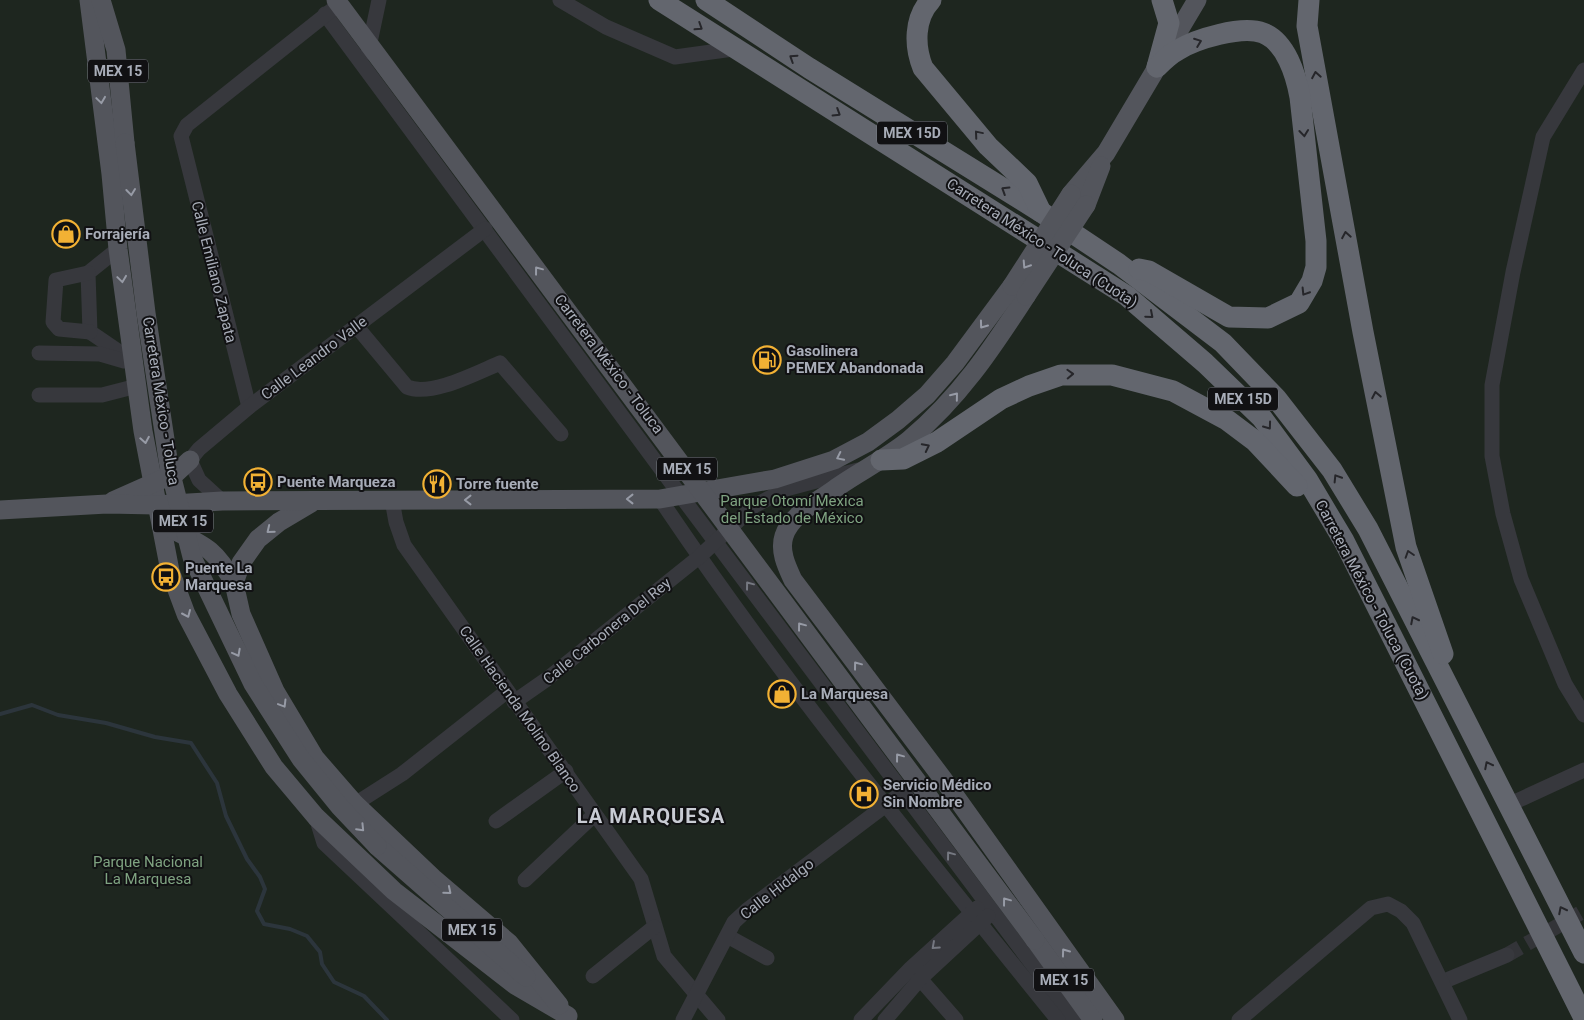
<svg xmlns="http://www.w3.org/2000/svg" width="1584" height="1020" viewBox="0 0 1584 1020" font-family="Roboto,sans-serif">
<style>
.green{fill:#1e261f}
.lines{fill:none;stroke-linecap:round;stroke-linejoin:round}
.stream{stroke:#2c353c;stroke-width:4}
.minor-tunnel{stroke:#333438;stroke-width:15;stroke-dasharray:15 8;stroke-linecap:butt}
.minor{stroke:#37383d;stroke-width:15}
.major{stroke:#53555c;stroke-width:19}
.highway{stroke:#63666e;stroke-width:21}
.major-bridge{stroke:#53555c;stroke-width:19}
.oneway{stroke:#26262a}
.oneway2{stroke:#979ba6}
.oneway3{stroke:#757881}
.labels{text-anchor:middle;dominant-baseline:central;stroke-width:4;stroke-linejoin:round;paint-order:stroke}
.shield{fill:#111113;stroke:#7b7e86;stroke-width:1}
.shield-label{font-size:14px;font-weight:bold;fill:#a8adb8}
.poi-label{font-size:15px;font-weight:bold;fill:#a8adb8;stroke:#111113;text-anchor:start}
.street-label{font-size:15px;fill:#a8adb8;stroke:#111113}
.park-label{font-size:15px;fill:#7fa381;stroke:#111113}
.district-label{font-size:20px;font-weight:bold;letter-spacing:1px;fill:#c9ccd4;stroke:#111113}
</style>
<rect width="100%" height="100%" fill="#161618"/>
<!-- green -->
<rect class="green" x="0" y="0" width="1584" height="1020"/>
<g class="lines">
<!-- stream -->
<path class="stream" d="M 0,714 L 32,705 L 58,715 L 106,723 L 155,737 L 191,743 L 217,783 L 226,816 L 247,859 L 260,877 L 265,889 L 257,911 L 264,924 L 290,929 L 307,936 L 320,952 L 322,964 L 334,982 L 364,996 L 387,1020"/>
<!-- minor-tunnel -->
<path class="minor-tunnel" d="M 1507,955 L 1584,911"/>
<!-- minor -->
<g class="minor">
<path d="M 560,0 L 606,27 L 675,57 L 733,49"/>
<path d="M 325,14 L 681,496 L 1074,1020"/>
<path d="M 368,52 L 379,0"/>
<path d="M 1584,70 L 1543,137 L 1513,272 L 1492,385 L 1492,456 L 1503,514 L 1521,579 L 1565,684 L 1584,715"/>
<path d="M 118,249 L 88,273 L 90,332 L 134,362"/>
<path d="M 88,273 L 56,280 L 53,322 L 59,329 L 90,332"/>
<path d="M 357,327 L 407,387 C 431,397 476,373 500,363 L 561,434"/>
<path d="M 39,353 L 100,354 L 124,361"/>
<path d="M 39,395 L 102,395 L 137,386"/>
<path d="M 249,407 L 181,136 L 187,125 L 333,9"/>
<path d="M 660,499 C 782,681 921,850 1058,1020"/>
<path d="M 392,500 L 396,522 L 404,545 L 641,879 L 664,956 L 718,1020"/>
<path d="M 222,501 L 199,480 L 190,460 L 199,449 L 249,407 L 485,229"/>
<path d="M 514,702 L 547,679 L 699,557 L 754,506 L 786,489 L 858,470"/>
<path d="M 355,804 L 402,774 L 506,692"/>
<path d="M 1508,805 L 1584,770"/>
<path d="M 316,817 L 324,843 L 512,1020"/>
<path d="M 496,821 L 566,771"/>
<path d="M 525,880 L 594,815"/>
<path d="M 729,937 L 767,958"/>
<path d="M 915,973 L 956,1020"/>
<path d="M 593,976 L 654,927"/>
<path d="M 1442,982 L 1507,955"/>
<path d="M 683,1020 L 734,922 L 747,910 L 903,792"/>
<path d="M 861,1020 L 911,968 L 977,908"/>
<path d="M 885,1020 L 920,979 L 988,916"/>
<path d="M 1239,1020 L 1371,908 L 1388,904 L 1401,911 L 1413,923 L 1460,1020"/>
</g>
<!-- major -->
<g class="major">
<path d="M 89,0 L 111,174 L 118,249 L 143,431 L 170,571 L 186,614 L 228,694 L 274,767 L 316,817 L 394,891 L 515,985 L 568,1016"/>
<path d="M 101,0 L 116,50 L 125,143"/>
<path d="M 1071,194 L 1106,153 L 1197,0"/>
<path d="M 1086,205 L 1101,166"/>
<path d="M 1026,296 C 991,350 959,398 909,440 C 887,458 860,471 836,488 C 819,501 791,514 784,536 C 779,551 787,567 793,580 L 943,779 L 1115,1020"/>
<path d="M 113,501 L 176,473 L 190,460"/>
<path d="M 311,503 L 279,522 L 258,539 L 241,563 L 234,583 L 241,614 L 275,691 L 315,758 L 355,804 L 433,878 L 509,943 L 559,1005"/>
<path d="M 0,510 L 107,504 L 156,505 L 222,501 L 660,499 L 775,479 L 834,460 L 868,442 L 898,420 L 927,395 L 955,363 L 1012,286"/>
<path d="M 175,531 C 207,546 217,552 234,583"/>
<path d="M 377,846 L 526,977"/>
<path d="M 1035,940 L 1093,1020"/>
</g>
<!-- highway -->
<g class="highway">
<path d="M 659,0 L 1127,296 L 1205,363 L 1262,418 L 1307,479 L 1344,541 L 1584,1018"/>
<path d="M 706,0 L 809,68 L 1041,212 L 1119,264 L 1223,343 L 1276,398 L 1332,470 L 1368,529 L 1584,953"/>
<path d="M 931,0 C 914,18 914,46 923,68 L 988,146 L 1027,183 L 1041,212"/>
<path d="M 1309,0 L 1307,26 L 1363,332 L 1406,547 L 1443,654"/>
<path d="M 1157,67 L 1169,23 L 1162,0"/>
<path d="M 1139,269 L 1149,271 L 1229,317 L 1268,318 L 1299,303 L 1312,281 L 1316,267 L 1316,241 L 1300,97 C 1296,75 1286,42 1263,33 C 1242,25 1196,39 1178,50 C 1170,54 1163,61 1157,67"/>
<path d="M 881,460 L 903,459 L 937,442 L 1001,399 L 1029,386 L 1061,375 L 1112,375 L 1173,391 L 1227,420 L 1255,441 L 1297,486"/>
</g>
<!-- major-bridge -->
<g class="major-bridge">
<path d="M 336,0 C 570,313 802,627 1035,940"/>
<path d="M 125,143 L 146,313 L 169,466 L 192,557 L 253,684 L 301,759 L 340,807 L 377,846"/>
<path d="M 1012,286 L 1071,194"/>
<path d="M 1026,296 L 1086,205"/>
</g>
</g>
<!-- one-way arrows -->
<defs><path id="oneway-chevron" d="M-2-3.5L2.5 0L-2 3.5" fill="none" stroke-width="1.6" stroke-linecap="round" stroke-linejoin="round" transform="scale(1.25)"/></defs>
<g class="oneway">
<use href="#oneway-chevron" transform="translate(699 27) rotate(33)"/>
<use href="#oneway-chevron" transform="translate(1198 42) rotate(-21)"/>
<use href="#oneway-chevron" transform="translate(793 58) rotate(-147)"/>
<use href="#oneway-chevron" transform="translate(1316 75) rotate(-100)"/>
<use href="#oneway-chevron" transform="translate(837 113) rotate(32)"/>
<use href="#oneway-chevron" transform="translate(1304 133) rotate(84)"/>
<use href="#oneway-chevron" transform="translate(978 134) rotate(-130)"/>
<use href="#oneway-chevron" transform="translate(1005 190) rotate(-148)"/>
<use href="#oneway-chevron" transform="translate(1346 235) rotate(-100)"/>
<use href="#oneway-chevron" transform="translate(1305 292) rotate(122)"/>
<use href="#oneway-chevron" transform="translate(1150 315) rotate(41)"/>
<use href="#oneway-chevron" transform="translate(1070 374) rotate(-2)"/>
<use href="#oneway-chevron" transform="translate(1376 395) rotate(-101)"/>
<use href="#oneway-chevron" transform="translate(1268 426) rotate(54)"/>
<use href="#oneway-chevron" transform="translate(926 447) rotate(-27)"/>
<use href="#oneway-chevron" transform="translate(1337 478) rotate(-122)"/>
<use href="#oneway-chevron" transform="translate(1409 554) rotate(-108)"/>
<use href="#oneway-chevron" transform="translate(1414 620) rotate(-117)"/>
<use href="#oneway-chevron" transform="translate(1488 765) rotate(-117)"/>
<use href="#oneway-chevron" transform="translate(1562 910) rotate(-117)"/>
</g>
<g class="oneway2">
<use href="#oneway-chevron" transform="translate(101 100) rotate(82)"/>
<use href="#oneway-chevron" transform="translate(131 192) rotate(83)"/>
<use href="#oneway-chevron" transform="translate(1026 265) rotate(123)"/>
<use href="#oneway-chevron" transform="translate(538 270) rotate(-127)"/>
<use href="#oneway-chevron" transform="translate(122 279) rotate(82)"/>
<use href="#oneway-chevron" transform="translate(983 325) rotate(126)"/>
<use href="#oneway-chevron" transform="translate(955 396) rotate(-51)"/>
<use href="#oneway-chevron" transform="translate(145 440) rotate(80)"/>
<use href="#oneway-chevron" transform="translate(840 457) rotate(154)"/>
<use href="#oneway-chevron" transform="translate(630 499) rotate(180)"/>
<use href="#oneway-chevron" transform="translate(468 500) rotate(180)"/>
<use href="#oneway-chevron" transform="translate(270 530) rotate(141)"/>
<use href="#oneway-chevron" transform="translate(187 614) rotate(66)"/>
<use href="#oneway-chevron" transform="translate(801 626) rotate(-127)"/>
<use href="#oneway-chevron" transform="translate(237 653) rotate(62)"/>
<use href="#oneway-chevron" transform="translate(857 665) rotate(-127)"/>
<use href="#oneway-chevron" transform="translate(283 704) rotate(59)"/>
<use href="#oneway-chevron" transform="translate(899 757) rotate(-127)"/>
<use href="#oneway-chevron" transform="translate(361 828) rotate(46)"/>
<use href="#oneway-chevron" transform="translate(448 891) rotate(40)"/>
<use href="#oneway-chevron" transform="translate(1006 901) rotate(-127)"/>
<use href="#oneway-chevron" transform="translate(1065 952) rotate(-126)"/>
</g>
<g class="oneway3">
<use href="#oneway-chevron" transform="translate(749 585) rotate(-127)"/>
<use href="#oneway-chevron" transform="translate(950 855) rotate(-127)"/>
<use href="#oneway-chevron" transform="translate(935 946) rotate(138)"/>
</g>
<!-- icons -->
<defs>
<g id="shop-ring" transform="scale(1.4375)"><circle r="9.5" fill="#111113" stroke="#f2b134" stroke-width="1.5"/><path d="M-5-2.5h2.3a2.7 3.5 0 0 1 5.4 0H5L5.5 6h-11ZM-1.5-2.5h3a1.5 2.3 0 0 0-3 0Z" fill="#f2b134"/></g>
<g id="fuel-ring" transform="scale(1.4375)"><circle r="9.5" fill="#111113" stroke="#f2b134" stroke-width="1.5"/><path d="M-5.5-6h7V0h2V4h1.3V-2.5L3-4.5l.8-.8L6-3V5H2.5V1h-1V6h-7ZM-4.2-4.7v3.2H.2V-4.7Z" fill="#f2b134"/></g>
<g id="bus-ring" transform="scale(1.4375)"><circle r="9.5" fill="#111113" stroke="#f2b134" stroke-width="1.5"/><path d="M-5-6H5V4H4V6H2V4H-2V6H-4V4H-5ZM-3.5-4V0h7V-4ZM-3.5 1.2v1.5H-2V1.2ZM2 1.2v1.5H3.5V1.2Z" fill="#f2b134"/></g>
<g id="restaurant-ring" transform="scale(1.4375)"><circle r="9.5" fill="#111113" stroke="#f2b134" stroke-width="1.5"/><path d="M-5-6h1v4h1v-4h1v4h1v-4h1v5L-1.5 .5V6h-2V.5L-5-1ZM5-6V6H3V1.5H1.5Q1.5-4 5-6Z" fill="#f2b134"/></g>
<g id="hospital-ring" transform="scale(1.4375)"><circle r="9.5" fill="#111113" stroke="#f2b134" stroke-width="1.5"/><path d="M-5-5h3v3.5h4V-5h3V5h-3V1.5h-4V5h-3Z" fill="#f2b134"/></g>
</defs>
<g fill-rule="evenodd">
<use href="#shop-ring" x="66" y="234"/>
<use href="#fuel-ring" x="767" y="360"/>
<use href="#bus-ring" x="258" y="482"/>
<use href="#restaurant-ring" x="437" y="484"/>
<use href="#bus-ring" x="166" y="577"/>
<use href="#shop-ring" x="782" y="694"/>
<use href="#hospital-ring" x="864" y="794"/>
</g>
<g class="labels">
<!-- shield labels -->
<g class="shield">
<rect x="88" y="59.5" width="60" height="23" rx="4"/>
<rect x="877" y="121.5" width="70" height="23" rx="4"/>
<rect x="1208" y="387.5" width="70" height="23" rx="4"/>
<rect x="657" y="457.5" width="60" height="23" rx="4"/>
<rect x="153" y="509.5" width="60" height="23" rx="4"/>
<rect x="442" y="918.5" width="60" height="23" rx="4"/>
<rect x="1034" y="968.5" width="60" height="23" rx="4"/>
</g>
<g class="shield-label">
<text x="118" y="71">MEX 15</text>
<text x="912" y="133">MEX 15D</text>
<text x="1243" y="399">MEX 15D</text>
<text x="687" y="469">MEX 15</text>
<text x="183" y="521">MEX 15</text>
<text x="472" y="930">MEX 15</text>
<text x="1064" y="980">MEX 15</text>
</g>
<!-- poi labels -->
<g class="poi-label">
<text x="85" y="234">Forrajería</text>
<text x="786" y="351">Gasolinera<tspan x="786" dy="17">PEMEX Abandonada</tspan></text>
<text x="277" y="482">Puente Marqueza</text>
<text x="456" y="484">Torre fuente</text>
<text x="185" y="568">Puente La<tspan x="185" dy="17">Marquesa</tspan></text>
<text x="801" y="694">La Marquesa</text>
<text x="883" y="785">Servicio Médico<tspan x="883" dy="17">Sin Nombre</tspan></text>
</g>
<!-- street labels -->
<g class="street-label">
<text transform="translate(1042 243) rotate(33)">Carretera México - Toluca (Cuota)</text>
<text transform="translate(214 272) rotate(76)">Calle Emiliano Zapata</text>
<text transform="translate(314 358) rotate(-37)">Calle Leandro Valle</text>
<text transform="translate(609 364) rotate(53)">Carretera México - Toluca</text>
<text transform="translate(161 401) rotate(81)">Carretera México - Toluca</text>
<text transform="translate(1372 600) rotate(62)">Carretera México - Toluca (Cuota)</text>
<text transform="translate(607 631) rotate(-39)">Calle Carbonera Del Rey</text>
<text transform="translate(520 709) rotate(55)">Calle Hacienda Molino Blanco</text>
<text transform="translate(777 889) rotate(-38)">Calle Hidalgo</text>
</g>
<!-- park labels -->
<g class="park-label">
<text x="792" y="501">Parque Otomí Mexica<tspan x="792" dy="17">del Estado de México</tspan></text>
<text x="148" y="862">Parque Nacional<tspan x="148" dy="17">La Marquesa</tspan></text>
</g>
<!-- district labels -->
<g class="district-label">
<text x="651" y="816">LA MARQUESA</text>
</g>
</g>
</svg>
